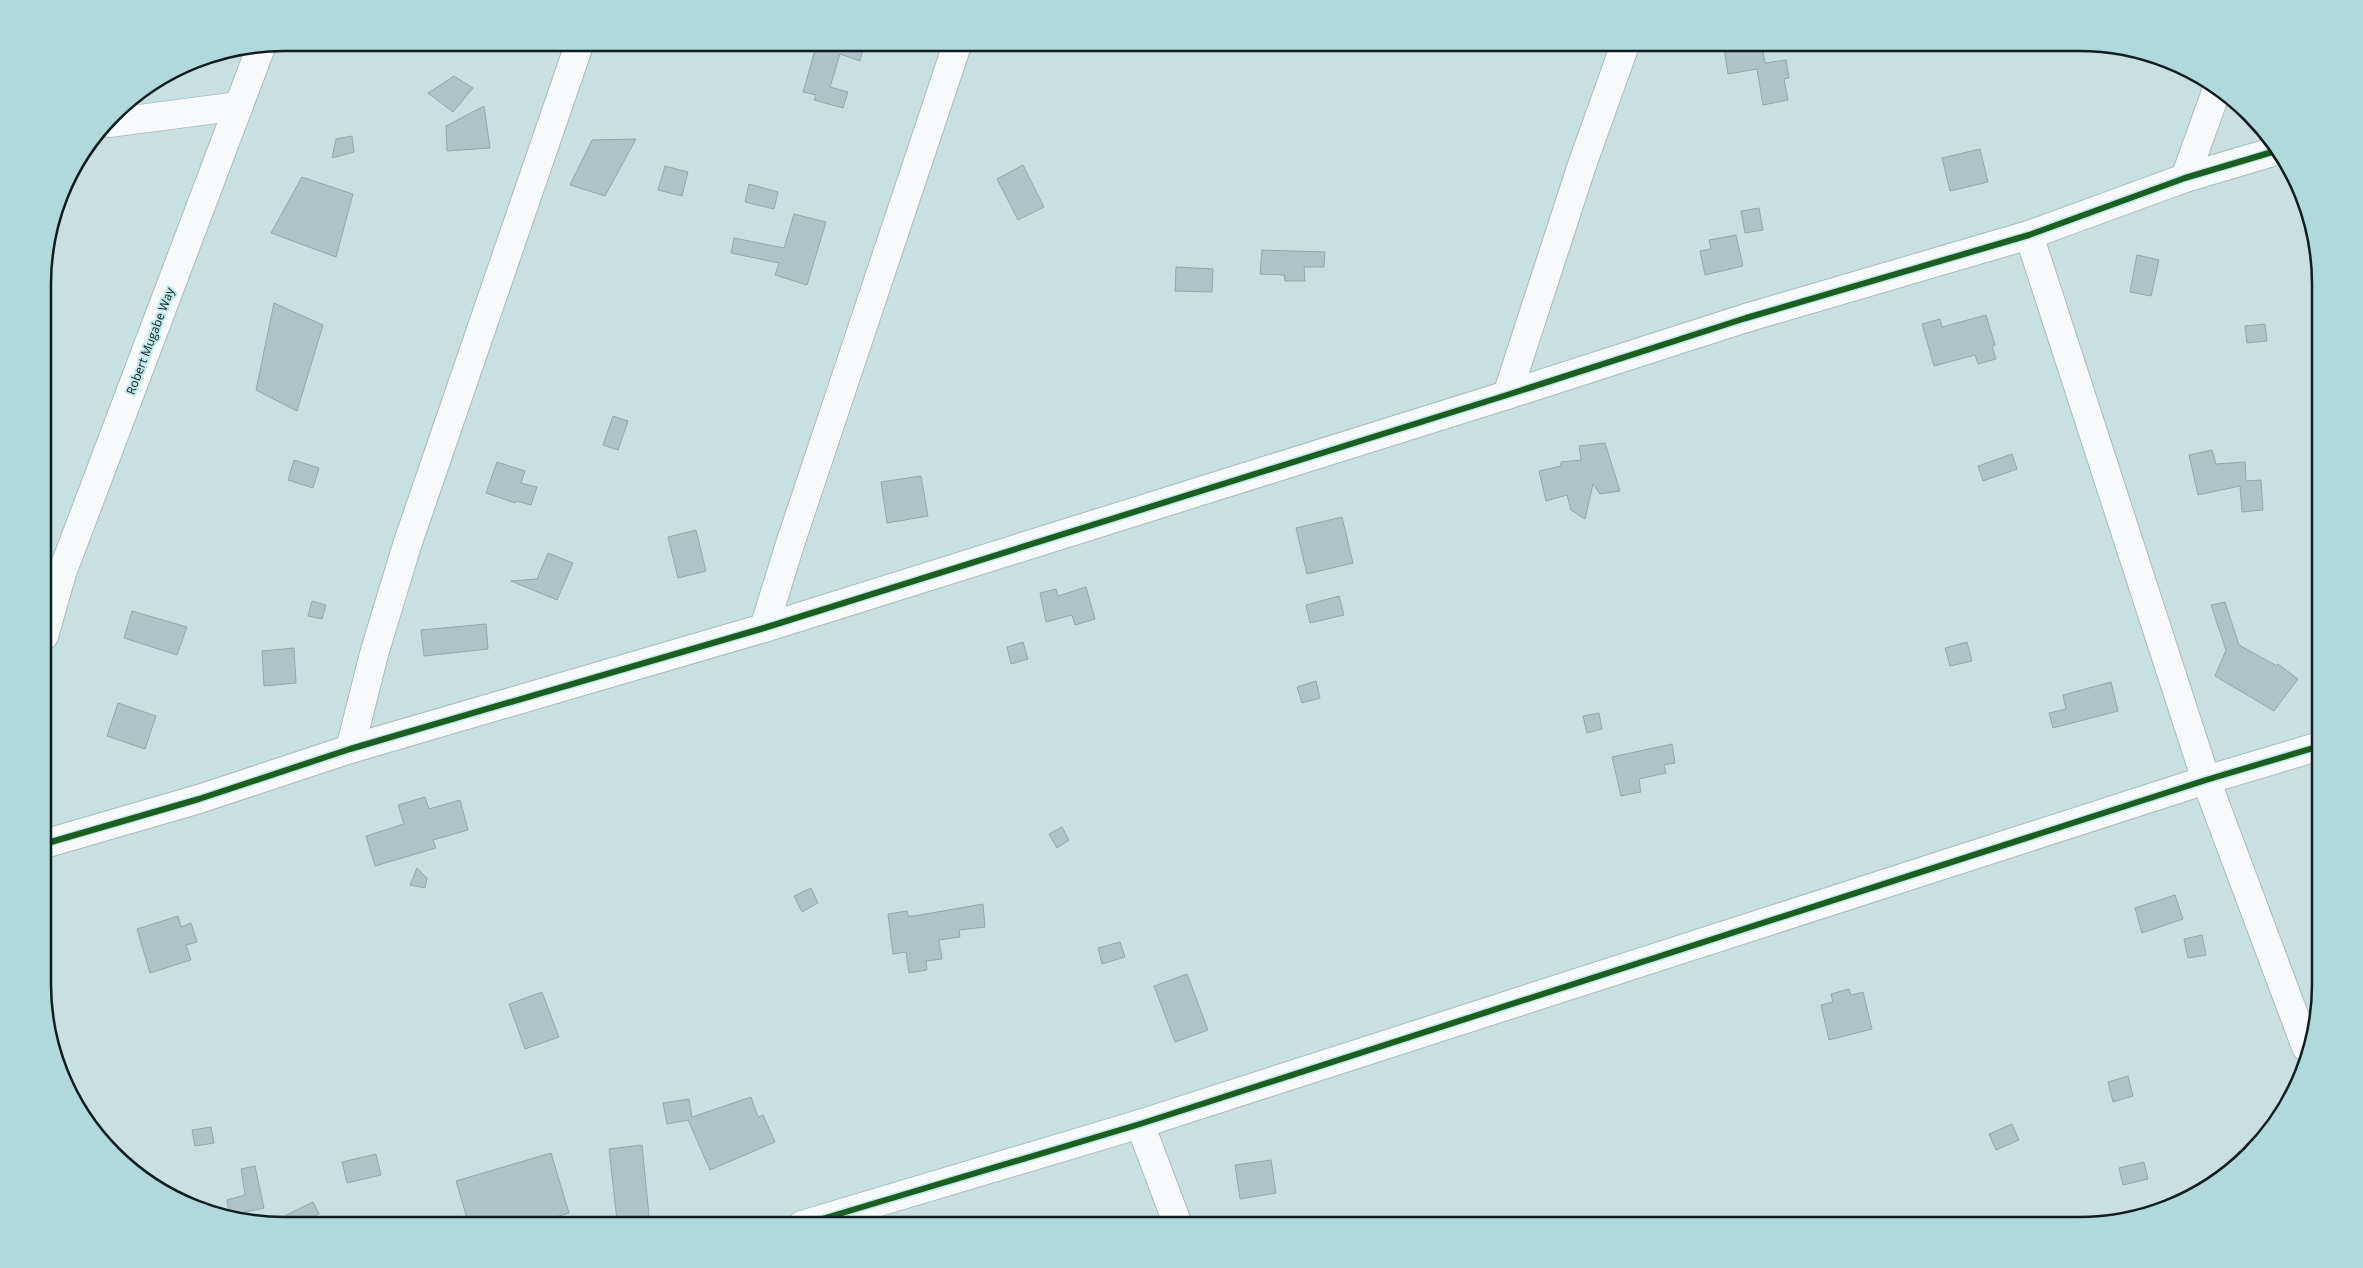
<svg xmlns="http://www.w3.org/2000/svg" width="2363" height="1268" viewBox="0 0 2363 1268" font-family="'Open Sans',sans-serif">
<style>
.building{fill:#adc3c7;stroke:#95a7a8}
.lines{fill:none;stroke-linecap:round;stroke-linejoin:round}
.minor-casing{stroke:#aabcbc;stroke-width:30}
.major-casing{stroke:#aabcbc;stroke-width:30}
.minor{stroke:#f7fafa;stroke-width:28}
.major{stroke:#f7fafa;stroke-width:28}
.cycleway-casing{stroke:#bfe9ea;stroke-width:9}
.cycleway{stroke:#1b5e20;stroke-width:6}
.labels{text-anchor:middle;dominant-baseline:central;stroke-width:4;stroke-linejoin:round;paint-order:stroke}
.street-label{font-size:12px;fill:#0f1f1f;stroke:#bfe9ea}
.rim{fill:none;stroke:#0f1f1f;stroke-width:2.5}
</style>
<rect width="100%" height="100%" fill="#c9e0e0"/>
<!-- building -->
<g class="building">
<path d="M 813,42 L 853,42 L 864,46 L 860,61 L 840,54 L 830,87 L 848,92 L 843,108 L 814,100 L 816,95 L 803,92 L 816,47 L 813,46 Z"/>
<path d="M 1723,42 L 1746,42 L 1747,49 L 1762,46 L 1765,63 L 1786,60 L 1789,78 L 1784,79 L 1788,100 L 1763,105 L 1757,69 L 1728,74 Z"/>
<path d="M 454,76 L 473,88 L 453,112 L 428,93 Z"/>
<path d="M 484,106 L 490,148 L 447,151 L 446,126 Z"/>
<path d="M 352,136 L 354,152 L 332,158 L 336,139 Z"/>
<path d="M 636,139 L 605,196 L 570,185 L 592,140 Z"/>
<path d="M 1980,149 L 1988,182 L 1950,191 L 1942,158 Z"/>
<path d="M 1023,165 L 1044,207 L 1018,220 L 997,179 Z"/>
<path d="M 665,166 L 688,172 L 682,196 L 658,190 Z"/>
<path d="M 302,177 L 353,194 L 336,257 L 271,233 Z"/>
<path d="M 749,184 L 778,192 L 774,209 L 745,202 Z"/>
<path d="M 1759,208 L 1763,230 L 1745,233 L 1741,211 Z"/>
<path d="M 794,214 L 826,222 L 807,285 L 775,275 L 779,263 L 731,253 L 734,238 L 784,248 Z"/>
<path d="M 1736,235 L 1743,266 L 1705,275 L 1700,251 L 1711,249 L 1709,240 Z"/>
<path d="M 1262,250 L 1325,252 L 1324,267 L 1304,267 L 1305,281 L 1285,281 L 1284,275 L 1260,274 Z"/>
<path d="M 2137,255 L 2159,260 L 2151,296 L 2130,292 Z"/>
<path d="M 1176,267 L 1213,269 L 1212,292 L 1175,291 Z"/>
<path d="M 274,303 L 323,325 L 297,411 L 256,390 Z"/>
<path d="M 1986,315 L 1995,345 L 1992,346 L 1996,359 L 1978,364 L 1975,355 L 1934,366 L 1922,324 L 1940,319 L 1942,327 Z"/>
<path d="M 2265,324 L 2267,341 L 2247,343 L 2245,326 Z"/>
<path d="M 613,416 L 628,421 L 618,450 L 603,445 Z"/>
<path d="M 1605,443 L 1620,491 L 1600,494 L 1593,484 L 1585,519 L 1571,510 L 1567,495 L 1546,501 L 1539,471 L 1561,466 L 1561,462 L 1581,460 L 1579,446 Z"/>
<path d="M 2212,450 L 2216,464 L 2245,462 L 2246,481 L 2261,480 L 2263,510 L 2242,512 L 2240,486 L 2198,495 L 2189,455 Z"/>
<path d="M 2012,454 L 2017,469 L 1983,481 L 1978,466 Z"/>
<path d="M 294,460 L 319,468 L 313,488 L 288,480 Z"/>
<path d="M 497,462 L 525,471 L 521,483 L 537,487 L 531,505 L 516,501 L 515,503 L 486,493 Z"/>
<path d="M 921,476 L 928,516 L 887,523 L 881,482 Z"/>
<path d="M 1342,517 L 1353,563 L 1307,574 L 1296,528 Z"/>
<path d="M 696,530 L 706,571 L 678,578 L 668,537 Z"/>
<path d="M 548,553 L 573,563 L 557,600 L 511,581 L 537,579 Z"/>
<path d="M 1086,587 L 1095,619 L 1075,625 L 1072,615 L 1046,622 L 1040,593 L 1056,589 L 1058,596 Z"/>
<path d="M 1339,596 L 1344,615 L 1310,623 L 1306,605 Z"/>
<path d="M 312,601 L 326,605 L 322,619 L 308,616 Z"/>
<path d="M 2225,602 L 2239,645 L 2277,666 L 2278,664 L 2298,679 L 2274,711 L 2215,676 L 2226,650 L 2211,605 Z"/>
<path d="M 132,611 L 187,627 L 177,655 L 124,638 Z"/>
<path d="M 486,624 L 488,649 L 424,656 L 421,630 Z"/>
<path d="M 1023,642 L 1028,659 L 1011,664 L 1007,647 Z"/>
<path d="M 1967,642 L 1972,661 L 1950,666 L 1945,648 Z"/>
<path d="M 294,648 L 296,683 L 264,686 L 262,651 Z"/>
<path d="M 1316,681 L 1320,698 L 1302,703 L 1297,687 Z"/>
<path d="M 2111,682 L 2118,711 L 2053,728 L 2049,713 L 2066,709 L 2063,695 Z"/>
<path d="M 118,703 L 156,716 L 145,749 L 107,736 Z"/>
<path d="M 1599,713 L 1602,729 L 1587,733 L 1583,716 Z"/>
<path d="M 1672,744 L 1675,763 L 1664,765 L 1666,773 L 1639,779 L 1641,792 L 1621,796 L 1612,757 Z"/>
<path d="M 425,797 L 429,809 L 460,800 L 468,830 L 433,840 L 436,848 L 375,866 L 366,836 L 404,824 L 398,805 Z"/>
<path d="M 1062,827 L 1069,840 L 1057,848 L 1049,834 Z"/>
<path d="M 417,868 L 427,878 L 425,888 L 410,885 Z"/>
<path d="M 811,888 L 818,903 L 802,912 L 794,896 Z"/>
<path d="M 2175,895 L 2183,919 L 2142,933 L 2135,908 Z"/>
<path d="M 983,904 L 985,927 L 959,930 L 960,937 L 939,940 L 942,959 L 926,961 L 927,970 L 909,973 L 906,952 L 893,954 L 888,914 L 907,911 L 908,916 L 914,916 Z"/>
<path d="M 178,916 L 181,927 L 191,923 L 197,942 L 186,945 L 191,960 L 150,973 L 137,929 Z"/>
<path d="M 2202,935 L 2206,955 L 2188,958 L 2184,939 Z"/>
<path d="M 1120,942 L 1125,957 L 1102,964 L 1098,948 Z"/>
<path d="M 1187,974 L 1208,1030 L 1175,1042 L 1154,986 Z"/>
<path d="M 1849,989 L 1851,995 L 1863,992 L 1872,1029 L 1829,1040 L 1821,1005 L 1833,1002 L 1831,994 Z"/>
<path d="M 542,992 L 559,1037 L 525,1049 L 509,1004 Z"/>
<path d="M 2128,1076 L 2133,1096 L 2113,1102 L 2108,1082 Z"/>
<path d="M 751,1097 L 758,1117 L 763,1115 L 775,1142 L 710,1170 L 688,1120 L 667,1124 L 663,1103 L 689,1099 L 692,1117 Z"/>
<path d="M 2012,1124 L 2019,1140 L 1996,1150 L 1989,1134 Z"/>
<path d="M 211,1127 L 214,1143 L 195,1146 L 192,1130 Z"/>
<path d="M 642,1145 L 649,1216 L 617,1220 L 609,1149 Z"/>
<path d="M 551,1153 L 569,1213 L 528,1225 L 469,1225 L 456,1181 Z"/>
<path d="M 376,1154 L 381,1175 L 347,1183 L 342,1162 Z"/>
<path d="M 1271,1160 L 1276,1193 L 1240,1199 L 1235,1165 Z"/>
<path d="M 2144,1162 L 2148,1179 L 2123,1185 L 2119,1168 Z"/>
<path d="M 255,1166 L 264,1208 L 237,1214 L 229,1213 L 227,1200 L 245,1195 L 241,1169 Z"/>
<path d="M 313,1202 L 319,1214 L 295,1226 L 275,1223 L 274,1221 Z"/>
</g>
<g class="lines">
<!-- minor casing -->
<g class="minor-casing">
<g id="minor">
<path d="M 109,123 L 239,106"/>
<path d="M 2185,178 L 2217,89"/>
<path d="M 2029,235 L 2206,780 L 2306,1047"/>
<path d="M 1507,395 L 1582,165 L 1626,42"/>
<path d="M 764,628 L 791,541 L 958,42"/>
<path d="M 350,749 L 374,654 L 407,545 L 580,42"/>
<path d="M 44,844 L 199,799 L 350,749 L 764,628 L 1507,395 L 1746,318 L 2029,235 L 2185,178 L 2279,150"/>
<path d="M 1140,1124 L 1178,1225"/>
<path d="M 802,1225 L 1140,1124 L 2206,780 L 2320,746"/>
</g>
</g>
<!-- major casing -->
<g class="major-casing">
<path id="major" d="M 44,636 L 62,573 L 261,47"/>
</g>
<!-- minor -->
<use href="#minor" class="minor"/>
<!-- major -->
<use href="#major" class="major"/>
<!-- cycleway casing -->
<g class="cycleway-casing">
<g id="cycleway">
<path d="M 44,844 L 199,799 L 350,749 L 764,628 L 1507,395 L 1746,318 L 2029,235 L 2185,178 L 2279,150"/>
<path d="M 802,1225 L 1140,1124 L 2206,780 L 2320,746"/>
</g>
</g>
<!-- cycleway -->
<use href="#cycleway" class="cycleway"/>
</g>
<g class="labels">
<!-- street labels -->
<g class="street-label">
<text transform="translate(150 341) rotate(-69)">Robert Mugabe Way</text>
</g>
</g>
<!-- crop -->
<path d="M0 0H2363V1268H0ZM284 51H2079A233 233 0 0 1 2312 284V984A233 233 0 0 1 2079 1217H284A233 233 0 0 1 51 984V284A233 233 0 0 1 284 51Z" fill="#b1d9da" fill-rule="evenodd"/>
<path class="rim" d="M284 51H2079A233 233 0 0 1 2312 284V984A233 233 0 0 1 2079 1217H284A233 233 0 0 1 51 984V284A233 233 0 0 1 284 51Z"/>
</svg>
